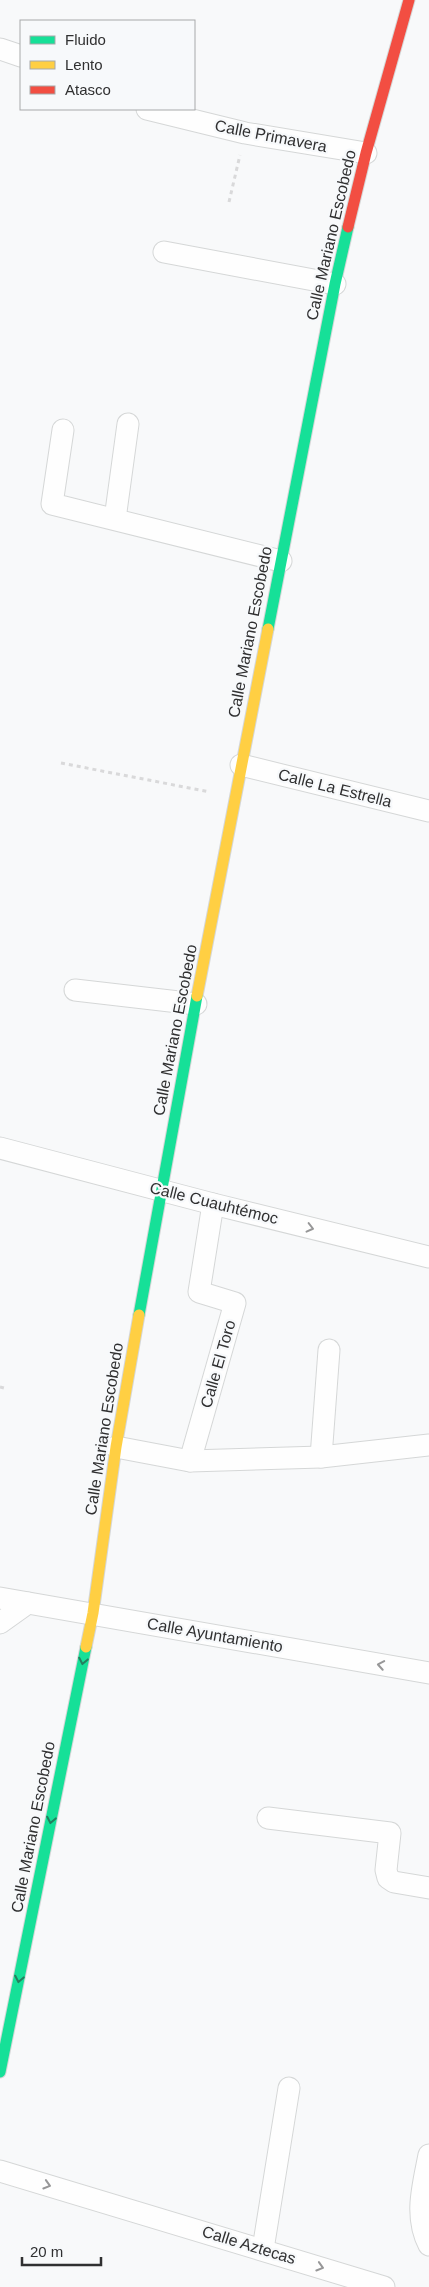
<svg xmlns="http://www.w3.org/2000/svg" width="429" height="2287" viewBox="0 0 429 2287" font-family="Helvetica,sans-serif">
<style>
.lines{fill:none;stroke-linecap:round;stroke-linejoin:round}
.street-casing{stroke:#d5d7d7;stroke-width:23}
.fast-casing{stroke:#d5d7d7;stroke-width:13}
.slow-casing{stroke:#d5d7d7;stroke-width:13}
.jam-casing{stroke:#d5d7d7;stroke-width:13}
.path{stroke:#d9d9da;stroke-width:3;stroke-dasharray:4 4;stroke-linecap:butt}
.street{stroke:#fefefe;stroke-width:21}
.fast{stroke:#16e098;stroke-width:11}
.slow{stroke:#ffcf43;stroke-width:11}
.jam{stroke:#f24e42;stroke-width:11}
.oneway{stroke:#979798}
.oneway2{stroke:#247f5f}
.labels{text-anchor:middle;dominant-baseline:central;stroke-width:4.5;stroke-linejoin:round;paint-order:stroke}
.street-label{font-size:16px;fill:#303031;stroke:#f7f9fb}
</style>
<rect width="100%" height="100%" fill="#f8f9fa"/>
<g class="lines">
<!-- street casing -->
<g class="street-casing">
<g id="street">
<path d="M 0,49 L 21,56"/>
<path d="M 147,109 L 245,133 L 366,153"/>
<path d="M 164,252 L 335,284"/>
<path d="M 63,430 L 52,504 L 281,561"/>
<path d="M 115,519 L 128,424"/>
<path d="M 241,765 L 429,811"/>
<path d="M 75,990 L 196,1004"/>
<path d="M 0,1148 L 213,1204 L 429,1257"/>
<path d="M 116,1447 L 190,1461 L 321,1457 L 429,1445"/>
<path d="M 321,1457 L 329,1350"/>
<path d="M 190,1461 L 235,1303 L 199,1292 L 213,1204"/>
<path d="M 0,1598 L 429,1673"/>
<path d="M 0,1623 L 28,1603"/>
<path d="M 268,1818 L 390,1833 L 386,1870 L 388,1878 L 394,1882 L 429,1888"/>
<path d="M 429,2155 C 423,2186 414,2216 429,2245"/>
<path d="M 0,2171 L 384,2287"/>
<path d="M 263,2249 L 289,2088"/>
</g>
</g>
<!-- fast casing -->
<g class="fast-casing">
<g id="fast">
<path d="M 268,629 L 335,284 L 348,227"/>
<path d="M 139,1315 L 197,996"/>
<path d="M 0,2072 L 86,1647"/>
</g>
</g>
<!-- slow casing -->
<g class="slow-casing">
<g id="slow">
<path d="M 197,996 L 268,629"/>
<path d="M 86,1647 L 93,1613 L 116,1447 L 139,1315"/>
</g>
</g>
<!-- jam casing -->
<g class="jam-casing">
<path id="jam" d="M 348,227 L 366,153 L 409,0"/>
</g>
<!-- path -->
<g class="path">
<path d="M 229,202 L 240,155"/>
<path d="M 61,763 L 210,792"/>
<path d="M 0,1387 L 4,1388"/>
</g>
<!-- street -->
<use href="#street" class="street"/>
<!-- fast -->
<use href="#fast" class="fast"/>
<!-- slow -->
<use href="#slow" class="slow"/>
<!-- jam -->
<use href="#jam" class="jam"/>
</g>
<!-- one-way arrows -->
<defs><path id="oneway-chevron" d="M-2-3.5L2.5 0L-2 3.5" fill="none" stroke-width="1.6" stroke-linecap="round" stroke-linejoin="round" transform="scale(1.25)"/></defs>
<g class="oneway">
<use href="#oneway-chevron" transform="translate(310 1228) rotate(14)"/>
<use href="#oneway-chevron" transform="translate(381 1665) rotate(-170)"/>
<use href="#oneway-chevron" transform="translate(47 2185) rotate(17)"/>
<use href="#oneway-chevron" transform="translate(320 2267) rotate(17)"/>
</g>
<g class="oneway2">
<use href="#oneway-chevron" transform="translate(83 1661) rotate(101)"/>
<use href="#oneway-chevron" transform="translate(51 1820) rotate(101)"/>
<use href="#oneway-chevron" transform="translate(19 1979) rotate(101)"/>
</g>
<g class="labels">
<!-- street labels -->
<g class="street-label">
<text transform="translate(271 136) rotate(11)">Calle Primavera</text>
<text transform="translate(331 235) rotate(-77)">Calle Mariano Escobedo</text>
<text transform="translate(250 632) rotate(-79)">Calle Mariano Escobedo</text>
<text transform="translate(335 788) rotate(14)">Calle La Estrella</text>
<text transform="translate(175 1030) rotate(-79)">Calle Mariano Escobedo</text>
<text transform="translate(214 1203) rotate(14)">Calle Cuauhtémoc</text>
<text transform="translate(218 1364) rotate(-74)">Calle El Toro</text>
<text transform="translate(104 1429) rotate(-81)">Calle Mariano Escobedo</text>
<text transform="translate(215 1635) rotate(10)">Calle Ayuntamiento</text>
<text transform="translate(33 1827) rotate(-79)">Calle Mariano Escobedo</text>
<text transform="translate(249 2245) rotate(17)">Calle Aztecas</text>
</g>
</g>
<!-- legend -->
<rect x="20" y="20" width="175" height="90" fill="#f7f9fb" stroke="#a7a9aa"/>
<rect x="30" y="36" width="25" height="8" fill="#16e098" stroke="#a7a9aa"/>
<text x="65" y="45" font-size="15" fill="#303031">Fluido</text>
<rect x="30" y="61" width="25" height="8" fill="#ffcf43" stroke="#a7a9aa"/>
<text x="65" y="70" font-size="15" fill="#303031">Lento</text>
<rect x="30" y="86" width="25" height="8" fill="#f24e42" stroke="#a7a9aa"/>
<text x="65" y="95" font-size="15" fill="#303031">Atasco</text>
<!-- scale -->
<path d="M22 2257v8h79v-8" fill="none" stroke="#303031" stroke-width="2.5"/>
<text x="30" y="2257" font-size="15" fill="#303031" stroke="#f7f9fb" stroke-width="4" paint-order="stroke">20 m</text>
</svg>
